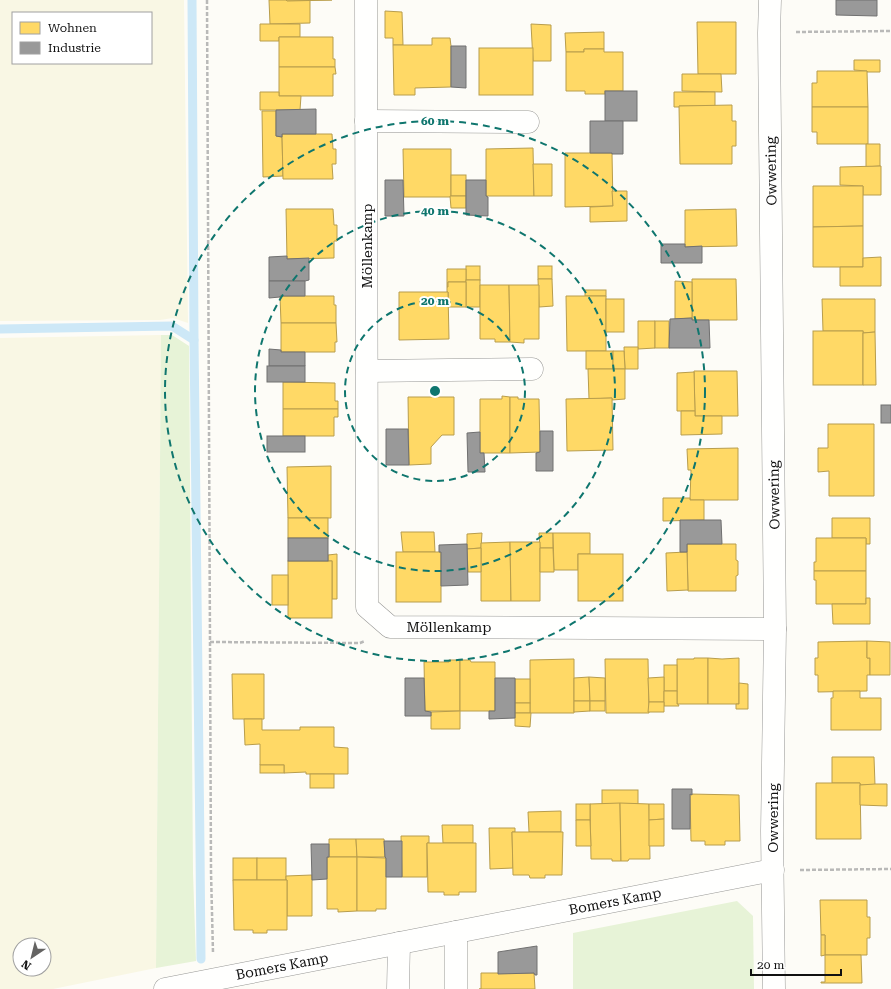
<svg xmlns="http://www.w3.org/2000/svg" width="891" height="989" viewBox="0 0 891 989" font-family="'Roboto Serif',serif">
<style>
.farmland{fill:#f9f7e4;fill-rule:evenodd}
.green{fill:#e7f3d7}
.homes{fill:#ffd966;stroke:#b89d4c}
.industry{fill:#999;stroke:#707070}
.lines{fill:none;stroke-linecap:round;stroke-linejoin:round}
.stream{stroke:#cde8f7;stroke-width:9}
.minor-casing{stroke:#979795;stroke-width:23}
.path{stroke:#b9b9b8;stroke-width:2.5;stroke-dasharray:4 2;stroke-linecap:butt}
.minor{stroke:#fffffe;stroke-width:22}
.ring{fill:none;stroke:#0f766e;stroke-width:2;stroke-dasharray:7 5}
.labels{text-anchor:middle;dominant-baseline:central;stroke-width:4;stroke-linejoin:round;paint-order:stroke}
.street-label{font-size:14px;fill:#111;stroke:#fff}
.centre{fill:#0f766e;stroke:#fff;stroke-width:2}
.ring-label{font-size:12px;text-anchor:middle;font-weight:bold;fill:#0f766e;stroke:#fff;stroke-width:4;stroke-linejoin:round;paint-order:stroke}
</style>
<rect width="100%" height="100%" fill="#fdfcf7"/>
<!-- farmland -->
<g class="farmland">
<path d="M 0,0 L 184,0 L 188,323 L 173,318 L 160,320 L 0,321 ZM 13,13 L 151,13 L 151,63 L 13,63 Z"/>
<path d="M 161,335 L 156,968 L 53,989 L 0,989 L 0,338 ZM 20,945 L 44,945 L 44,969 L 20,969 Z"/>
</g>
<!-- green -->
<g class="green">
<path d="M 161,335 L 172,335 L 189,346 L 193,873 L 196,961 L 156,968 Z"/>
<path d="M 737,901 L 753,916 L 754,989 L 573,989 L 573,933 Z"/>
</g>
<!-- homes -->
<g class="homes">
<path d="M 269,0 L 310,0 L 310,23 L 270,24 Z"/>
<path d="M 286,0 L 332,0 L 287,1 Z"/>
<path d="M 385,11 L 402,12 L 403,45 L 393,45 L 393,38 L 385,38 Z"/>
<path d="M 697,22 L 736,22 L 736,74 L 698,74 Z"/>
<path d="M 260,24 L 300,24 L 300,37 L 279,37 L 279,41 L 260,41 Z"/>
<path d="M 531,24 L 551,25 L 551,61 L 533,61 Z"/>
<path d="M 604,32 L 604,49 L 584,49 L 584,52 L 566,52 L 565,33 Z"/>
<path d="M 279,37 L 333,37 L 333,59 L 335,59 L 335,67 L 279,67 Z"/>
<path d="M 432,38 L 450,38 L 451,46 L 451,87 L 415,88 L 415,95 L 394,95 L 393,45 L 432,45 Z"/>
<rect x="479" y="48" width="54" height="47"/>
<path d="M 584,49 L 604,49 L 604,52 L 623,52 L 623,91 L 605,91 L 605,94 L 585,94 L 585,91 L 566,91 L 566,52 L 584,52 Z"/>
<path d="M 854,60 L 880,60 L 880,72 L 867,72 L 867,71 L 854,70 Z"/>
<path d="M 279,67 L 335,67 L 336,74 L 333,74 L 333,96 L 279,96 Z"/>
<path d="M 817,71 L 867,71 L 868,107 L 812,107 L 812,83 L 817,83 Z"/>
<path d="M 682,74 L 721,74 L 722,92 L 682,91 Z"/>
<path d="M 260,92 L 279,92 L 279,96 L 301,96 L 300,110 L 260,110 Z"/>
<path d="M 674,92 L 715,92 L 715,106 L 679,106 L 680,107 L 674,107 Z"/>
<path d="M 732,105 L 732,121 L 736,121 L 736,146 L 732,146 L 732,164 L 680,164 L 679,106 Z"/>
<path d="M 812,107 L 868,107 L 868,144 L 817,144 L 817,132 L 812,132 Z"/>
<path d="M 262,111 L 276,111 L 276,136 L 282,137 L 283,176 L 263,177 Z"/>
<path d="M 282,134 L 332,134 L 333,149 L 336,149 L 336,164 L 332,164 L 333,179 L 283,179 Z"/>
<path d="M 866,144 L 880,144 L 880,166 L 866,167 Z"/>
<path d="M 533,148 L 534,196 L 486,196 L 486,149 Z"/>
<path d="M 403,149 L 451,149 L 451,197 L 404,197 Z"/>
<path d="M 565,153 L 612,153 L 613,206 L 565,207 Z"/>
<path d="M 533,164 L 552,164 L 552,196 L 534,196 Z"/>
<path d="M 881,166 L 881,195 L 863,195 L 863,186 L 840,185 L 840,167 Z"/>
<rect x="451" y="175" width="15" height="21"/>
<path d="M 813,186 L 863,186 L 863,226 L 813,227 Z"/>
<path d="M 612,191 L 627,191 L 627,221 L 590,222 L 590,207 L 613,206 Z"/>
<path d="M 450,196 L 466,196 L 466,208 L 451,208 Z"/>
<path d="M 286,209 L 333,209 L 334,225 L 337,225 L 337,241 L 334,241 L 334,258 L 287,259 Z"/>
<path d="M 736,209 L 737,246 L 685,247 L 685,210 Z"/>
<path d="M 863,226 L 863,267 L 813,267 L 813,227 Z"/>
<path d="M 881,257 L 881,286 L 840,286 L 840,267 L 863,267 L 863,258 Z"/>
<rect x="466" y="266" width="14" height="14"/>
<rect x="538" y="266" width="14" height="13"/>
<path d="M 447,269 L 466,269 L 466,282 L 448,282 L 448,287 L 447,287 Z"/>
<path d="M 538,279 L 552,279 L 553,306 L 539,307 Z"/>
<path d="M 692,279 L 736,279 L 737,320 L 692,320 Z"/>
<rect x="466" y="280" width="14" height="27"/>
<path d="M 675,281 L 692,282 L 692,318 L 675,319 Z"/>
<path d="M 448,282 L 466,282 L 466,307 L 449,307 L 448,292 L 447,292 L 447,287 L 448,287 Z"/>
<path d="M 480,285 L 509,285 L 510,342 L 495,342 L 495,339 L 480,339 Z"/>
<path d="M 509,285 L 539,285 L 539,339 L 524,339 L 524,343 L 510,342 Z"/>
<rect x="585" y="290" width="21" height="6"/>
<path d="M 399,292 L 448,292 L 449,339 L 399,340 Z"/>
<path d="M 280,296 L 334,296 L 334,305 L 336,305 L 336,323 L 281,323 Z"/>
<path d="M 566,296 L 606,296 L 606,351 L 567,351 Z"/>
<rect x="606" y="299" width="18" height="33"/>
<path d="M 822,299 L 875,299 L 875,332 L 863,333 L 863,331 L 823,331 Z"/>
<path d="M 638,321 L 655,321 L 655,348 L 638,349 Z"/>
<rect x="655" y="321" width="14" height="27"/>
<path d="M 281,323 L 336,323 L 337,342 L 335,342 L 335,352 L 281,352 Z"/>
<rect x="813" y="331" width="50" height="54"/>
<path d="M 875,332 L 876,385 L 863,385 L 863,333 Z"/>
<path d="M 624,347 L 638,347 L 638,369 L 625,369 Z"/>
<rect x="586" y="351" width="27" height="18"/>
<path d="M 613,351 L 624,351 L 625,369 L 613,369 Z"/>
<path d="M 588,369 L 625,369 L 625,399 L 612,400 L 612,398 L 589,399 Z"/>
<path d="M 694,371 L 737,371 L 738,416 L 695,416 Z"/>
<path d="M 694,372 L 695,411 L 677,411 L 677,373 Z"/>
<path d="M 283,382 L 335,383 L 335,401 L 338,401 L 338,409 L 283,409 Z"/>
<path d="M 502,396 L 510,397 L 510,453 L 480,453 L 480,399 L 502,399 Z"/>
<path d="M 408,397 L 454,397 L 454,435 L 442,435 L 431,447 L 431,464 L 409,465 Z"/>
<path d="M 510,397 L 518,397 L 518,399 L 539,399 L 540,452 L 510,453 Z"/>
<path d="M 612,398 L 613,450 L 567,451 L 566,399 Z"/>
<path d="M 283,409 L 338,409 L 338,417 L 334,417 L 334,436 L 283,436 Z"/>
<path d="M 681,411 L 695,411 L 695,416 L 722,416 L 722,434 L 681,435 Z"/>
<path d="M 828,424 L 874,424 L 874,496 L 829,496 L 829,471 L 818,472 L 818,448 L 828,448 Z"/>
<path d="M 738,448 L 738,500 L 690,500 L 691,470 L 688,470 L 687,449 Z"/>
<path d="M 331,466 L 331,518 L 288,518 L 287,467 Z"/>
<path d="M 663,498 L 690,498 L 690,500 L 704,500 L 704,520 L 663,521 Z"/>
<rect x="288" y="518" width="40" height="20"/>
<path d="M 832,518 L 870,518 L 870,544 L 866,544 L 866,538 L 832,538 Z"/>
<path d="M 401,532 L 434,532 L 435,552 L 403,552 Z"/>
<path d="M 482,533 L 481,548 L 467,549 L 467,534 Z"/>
<path d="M 539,533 L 553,533 L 553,548 L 540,548 Z"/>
<path d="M 553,533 L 590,533 L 590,554 L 578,554 L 578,570 L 554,570 Z"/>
<path d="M 816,538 L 866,538 L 866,571 L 814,571 L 814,562 L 816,562 Z"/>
<path d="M 510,542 L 511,601 L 481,601 L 481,543 Z"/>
<path d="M 510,542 L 540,542 L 540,601 L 511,601 Z"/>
<path d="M 687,544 L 736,544 L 736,560 L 738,561 L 738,575 L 736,576 L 736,591 L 688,591 Z"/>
<path d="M 481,548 L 481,572 L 468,572 L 467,549 Z"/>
<path d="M 540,548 L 553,548 L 554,572 L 540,572 Z"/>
<rect x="396" y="552" width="45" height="50"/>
<path d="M 687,552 L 688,590 L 667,591 L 666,553 Z"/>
<path d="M 337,554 L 337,599 L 332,599 L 332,561 L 328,561 L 328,555 Z"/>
<rect x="578" y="554" width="45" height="47"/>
<rect x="288" y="561" width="44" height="57"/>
<path d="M 814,571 L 866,571 L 866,604 L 816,604 L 816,580 L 814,580 Z"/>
<rect x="272" y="575" width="16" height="30"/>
<path d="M 866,598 L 870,598 L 870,624 L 833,624 L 832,604 L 866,604 Z"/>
<path d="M 867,641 L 867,658 L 870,658 L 870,675 L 867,675 L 867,691 L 818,692 L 818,675 L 815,675 L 815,658 L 818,658 L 818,642 Z"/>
<path d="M 867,641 L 890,642 L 890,675 L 870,675 L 870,658 L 867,658 Z"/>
<path d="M 694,658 L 708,658 L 708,704 L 677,704 L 677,659 L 694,659 Z"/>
<path d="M 708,658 L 722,659 L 739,658 L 739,704 L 708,704 Z"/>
<path d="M 574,659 L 574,713 L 530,713 L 530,660 Z"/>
<path d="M 605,659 L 648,659 L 649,713 L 606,713 Z"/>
<path d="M 449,660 L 460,660 L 460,711 L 425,711 L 424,662 L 449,662 Z"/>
<path d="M 460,660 L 470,660 L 471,662 L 495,662 L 495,711 L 460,711 Z"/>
<rect x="664" y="665" width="13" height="26"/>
<path d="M 232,674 L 264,674 L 264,719 L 233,719 Z"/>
<path d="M 589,677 L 590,701 L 574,701 L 574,678 Z"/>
<path d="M 589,677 L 605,678 L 605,701 L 590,701 Z"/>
<path d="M 664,677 L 664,702 L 649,702 L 648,678 Z"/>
<rect x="515" y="679" width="15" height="24"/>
<path d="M 739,683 L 748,684 L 748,709 L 736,709 L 736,704 L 739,704 Z"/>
<path d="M 664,691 L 677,691 L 677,704 L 678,704 L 679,706 L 664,706 Z"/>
<path d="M 833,691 L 860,691 L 860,698 L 881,698 L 881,730 L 831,730 L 831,698 L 833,698 Z"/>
<path d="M 574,701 L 590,701 L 590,711 L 574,712 Z"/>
<rect x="590" y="701" width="15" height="10"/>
<path d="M 649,702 L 664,702 L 664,712 L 648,712 Z"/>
<rect x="515" y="703" width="15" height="10"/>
<path d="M 460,711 L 460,729 L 431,729 L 431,712 Z"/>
<path d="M 515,713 L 531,713 L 530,727 L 515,726 Z"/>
<path d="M 244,719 L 262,719 L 262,730 L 300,730 L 300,727 L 334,727 L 334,747 L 348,748 L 348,774 L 306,774 L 306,772 L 284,773 L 284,765 L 260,765 L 260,744 L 245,745 Z"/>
<path d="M 832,757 L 874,757 L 875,785 L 860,785 L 860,783 L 832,783 Z"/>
<rect x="260" y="765" width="24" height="8"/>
<rect x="310" y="774" width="24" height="14"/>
<path d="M 816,783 L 860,783 L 861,839 L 816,839 Z"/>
<path d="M 875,784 L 887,784 L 887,806 L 860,805 L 860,785 Z"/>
<rect x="602" y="790" width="36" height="14"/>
<path d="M 690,794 L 739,795 L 740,841 L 725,841 L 725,845 L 705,845 L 705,841 L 691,841 Z"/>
<path d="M 620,803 L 621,861 L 612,861 L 612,859 L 591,859 L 590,804 Z"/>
<path d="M 620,803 L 649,804 L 650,859 L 629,859 L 628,861 L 621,861 Z"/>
<rect x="576" y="804" width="14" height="16"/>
<path d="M 649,804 L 664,804 L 664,819 L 649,820 Z"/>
<path d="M 561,811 L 561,832 L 529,832 L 528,812 Z"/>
<path d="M 664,819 L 664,846 L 649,846 L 649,820 Z"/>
<path d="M 576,820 L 590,820 L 591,846 L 576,846 Z"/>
<path d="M 442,825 L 473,825 L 473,843 L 443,843 Z"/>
<path d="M 489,828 L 515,828 L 515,832 L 512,832 L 513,868 L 490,869 Z"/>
<path d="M 512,832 L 563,832 L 562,875 L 545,875 L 545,878 L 530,878 L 529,875 L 513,875 Z"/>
<path d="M 401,836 L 429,836 L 429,843 L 427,843 L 427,877 L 402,877 Z"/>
<path d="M 329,839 L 356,839 L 357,857 L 329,857 Z"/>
<path d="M 356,839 L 384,839 L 385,857 L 357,857 Z"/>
<path d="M 427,843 L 476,843 L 476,892 L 459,892 L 459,895 L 444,895 L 444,892 L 428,892 Z"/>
<path d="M 327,857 L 357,857 L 357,911 L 338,912 L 338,909 L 327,909 Z"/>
<path d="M 357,857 L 386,858 L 386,909 L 376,909 L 376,911 L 357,911 Z"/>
<rect x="233" y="858" width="24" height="22"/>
<rect x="257" y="858" width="29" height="22"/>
<path d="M 312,875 L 312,916 L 287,916 L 287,880 L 286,880 L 286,876 Z"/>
<path d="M 233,880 L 287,880 L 287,930 L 267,930 L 267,933 L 253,933 L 253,930 L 234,930 Z"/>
<path d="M 820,900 L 867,900 L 867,917 L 870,917 L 870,938 L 867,938 L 867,955 L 825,955 L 825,935 L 821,935 Z"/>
<path d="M 821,935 L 825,935 L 825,955 L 821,956 Z"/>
<path d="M 825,955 L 861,955 L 862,983 L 821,983 L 821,982 L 825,982 Z"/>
<path d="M 481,973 L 534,973 L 535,989 L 479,989 L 481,989 Z"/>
</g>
<!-- industry -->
<g class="industry">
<path d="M 836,0 L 877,0 L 877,16 L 836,15 Z"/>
<path d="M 451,46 L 466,46 L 466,88 L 451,87 Z"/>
<rect x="605" y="91" width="32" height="30"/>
<path d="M 316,109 L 316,134 L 282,134 L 282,137 L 276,136 L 276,110 Z"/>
<path d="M 590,121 L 623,121 L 623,154 L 612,154 L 612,153 L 590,153 Z"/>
<path d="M 385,180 L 403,180 L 404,216 L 385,216 Z"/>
<path d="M 466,180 L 486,180 L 486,196 L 488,197 L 488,216 L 466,215 Z"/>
<path d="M 661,244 L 685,244 L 685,247 L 702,246 L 702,263 L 661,263 Z"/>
<path d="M 287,256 L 287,259 L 309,258 L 309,280 L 305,281 L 269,281 L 269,257 Z"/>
<path d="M 269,281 L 305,281 L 305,296 L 280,296 L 280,297 L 269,298 Z"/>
<path d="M 692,318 L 692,320 L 709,320 L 710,348 L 669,348 L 670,319 Z"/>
<path d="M 269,349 L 281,350 L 281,352 L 305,352 L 305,366 L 269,366 Z"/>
<rect x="267" y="366" width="38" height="16"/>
<rect x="881" y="405" width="10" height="18"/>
<path d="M 386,429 L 408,429 L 409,465 L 386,465 Z"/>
<path d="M 540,431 L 553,431 L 553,471 L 536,471 L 536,453 L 540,452 Z"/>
<path d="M 480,432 L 480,453 L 484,453 L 485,472 L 468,472 L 467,433 Z"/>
<rect x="267" y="436" width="38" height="16"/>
<path d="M 680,520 L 721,520 L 722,544 L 687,544 L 687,552 L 680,552 Z"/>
<rect x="288" y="538" width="40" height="23"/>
<path d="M 467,544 L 468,585 L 441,586 L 441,552 L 439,552 L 439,545 Z"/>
<path d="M 405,678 L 424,678 L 425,711 L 431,712 L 431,716 L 405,716 Z"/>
<path d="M 495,678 L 515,678 L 515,718 L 489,719 L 489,711 L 495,711 Z"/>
<path d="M 672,789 L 692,789 L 692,795 L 690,794 L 690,829 L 672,829 Z"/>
<path d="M 384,841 L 402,841 L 402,877 L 386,877 L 386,858 L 385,857 Z"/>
<path d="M 311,844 L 329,844 L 329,857 L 327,857 L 327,879 L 312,880 Z"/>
<path d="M 537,946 L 537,975 L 535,975 L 534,973 L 498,974 L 498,952 Z"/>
</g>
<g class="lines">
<!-- stream -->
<g class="stream">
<path d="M 192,0 L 194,340 L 200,848 L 201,959"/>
<path d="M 0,329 L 172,326 L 194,340"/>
</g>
<!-- minor casing -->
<g class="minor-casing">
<g id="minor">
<path d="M 366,0 L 367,607 L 390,627 L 775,629"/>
<path d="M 770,0 L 769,33 L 775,629 L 772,831 L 774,989"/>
<path d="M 366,121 L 528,122"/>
<path d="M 367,371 L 532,369"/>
<path d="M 456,932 L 456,989"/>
<path d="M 165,989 L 773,870"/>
<path d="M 398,989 L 399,943"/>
</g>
</g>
<!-- path -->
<g class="path">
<path d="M 207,0 L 210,642 L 211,872 L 213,953"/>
<path d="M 796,32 L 891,31"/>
<path d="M 210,642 L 360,643 L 365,641"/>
<path d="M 800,870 L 891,869"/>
</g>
<!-- minor -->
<use href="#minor" class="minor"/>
</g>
<!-- distance rings -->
<g class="ring">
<circle cx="435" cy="391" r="90"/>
<circle cx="435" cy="391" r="180"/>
<circle cx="435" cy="391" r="270"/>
</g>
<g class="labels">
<!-- street labels -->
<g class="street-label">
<text transform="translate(771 171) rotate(-91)">Owwering</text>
<text transform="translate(367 246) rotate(-90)">Möllenkamp</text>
<text transform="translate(774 495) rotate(-91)">Owwering</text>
<text x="449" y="627">Möllenkamp</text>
<text transform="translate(773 818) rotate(-90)">Owwering</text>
<text transform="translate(615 901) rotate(-11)">Bomers Kamp</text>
<text transform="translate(282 966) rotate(-11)">Bomers Kamp</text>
</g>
</g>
<circle cx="435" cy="391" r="6" class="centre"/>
<g class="ring-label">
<text x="435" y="125">60 m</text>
<text x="435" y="215">40 m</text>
<text x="435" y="305">20 m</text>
</g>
<!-- legend -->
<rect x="12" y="12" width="140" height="52" fill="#ffffff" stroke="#a0a0a0"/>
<rect x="20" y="22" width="20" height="12" fill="#ffd966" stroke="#a0a0a0"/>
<text x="48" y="32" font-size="12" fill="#111111">Wohnen</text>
<rect x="20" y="42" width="20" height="12" fill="#999999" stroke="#a0a0a0"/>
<text x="48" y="52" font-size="12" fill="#111111">Industrie</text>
<!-- north arrow -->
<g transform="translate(32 957) rotate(215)"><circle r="19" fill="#ffffff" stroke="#a0a0a0"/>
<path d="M0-3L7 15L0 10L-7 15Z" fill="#646362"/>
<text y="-6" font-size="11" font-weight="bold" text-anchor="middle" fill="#111111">N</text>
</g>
<!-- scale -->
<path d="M751 969v6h90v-6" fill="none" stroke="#111111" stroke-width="2"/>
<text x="757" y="969" font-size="12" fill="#111111" stroke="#ffffff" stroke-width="3" paint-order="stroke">20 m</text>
</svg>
